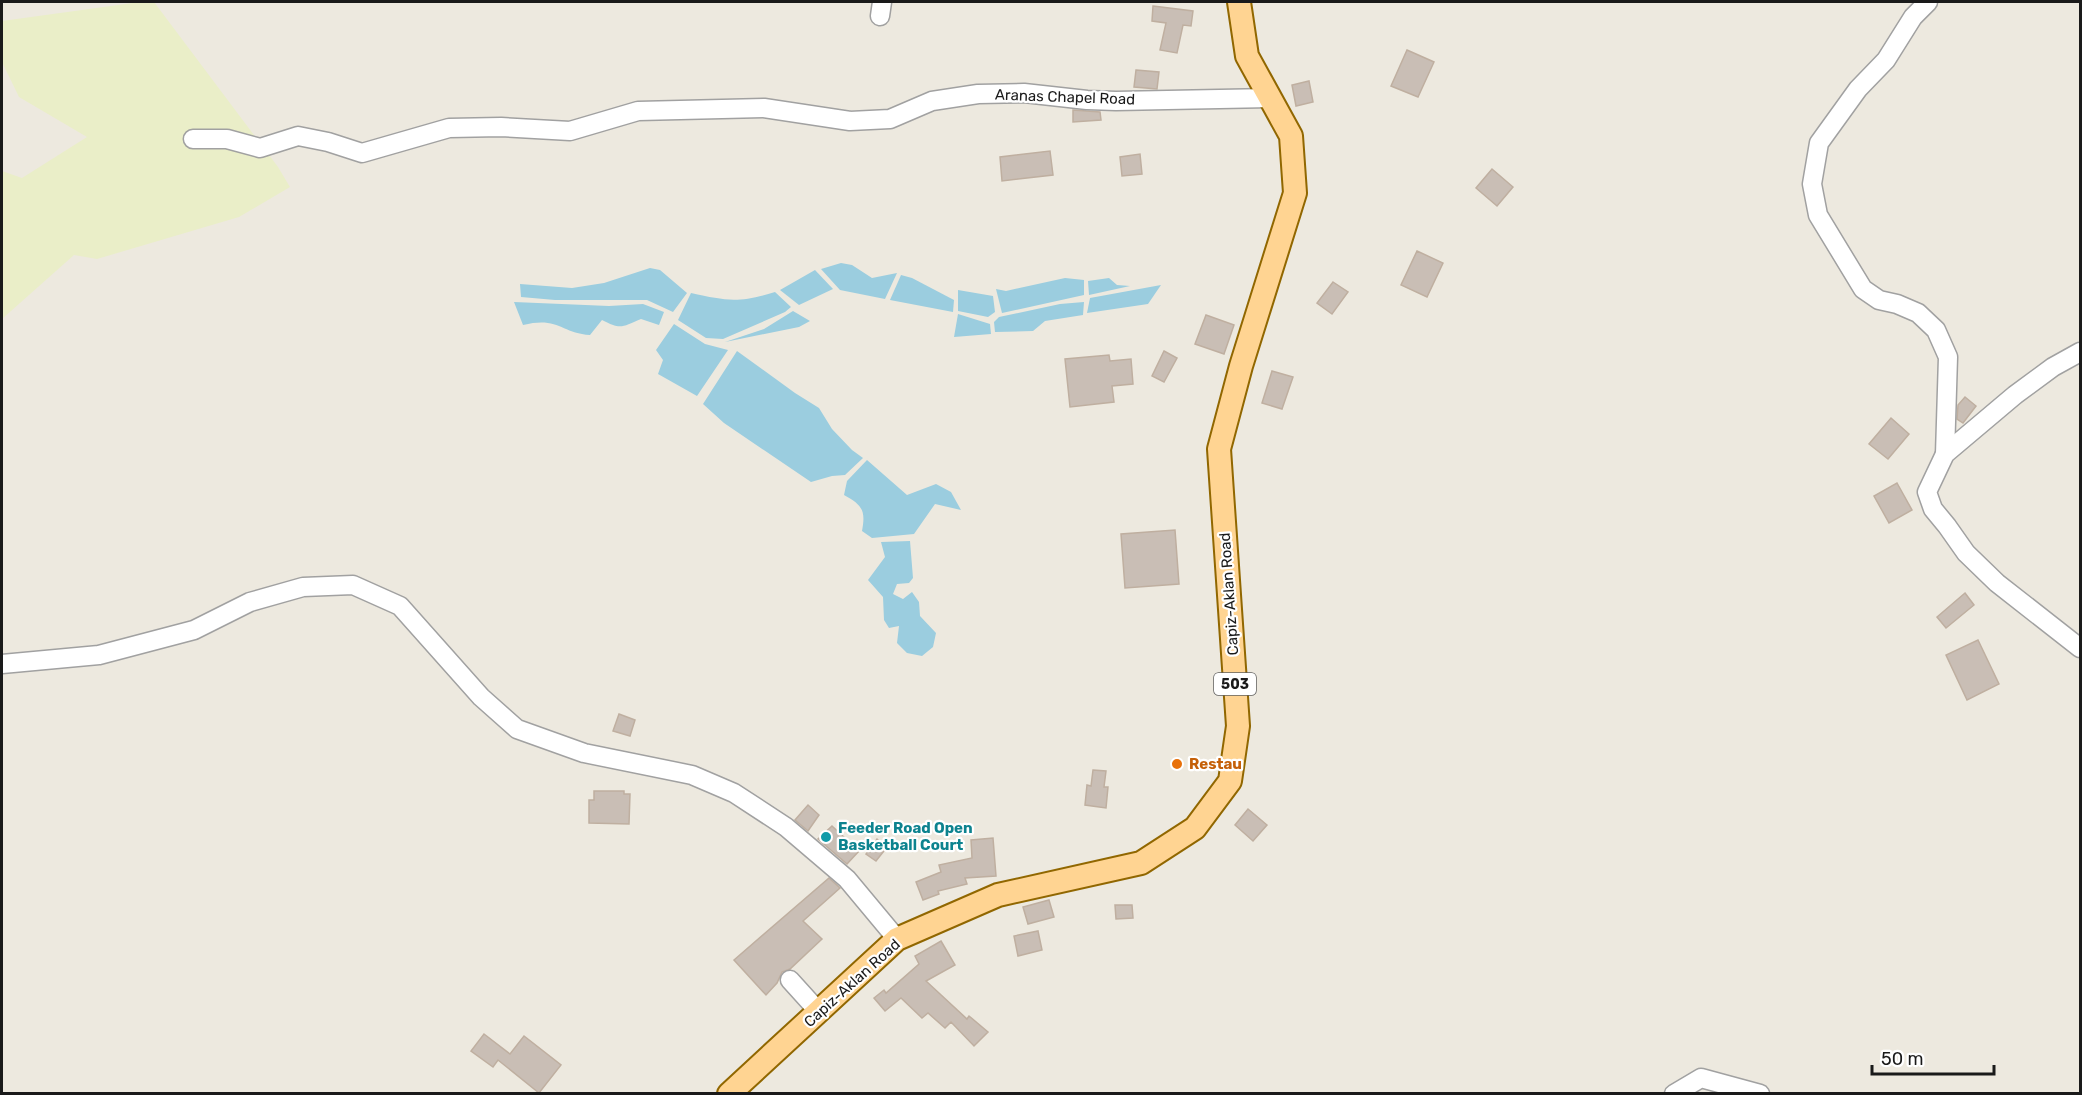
<svg xmlns="http://www.w3.org/2000/svg" width="2082" height="1095" viewBox="0 0 2082 1095" font-family="Rubik,sans-serif">
<style>
.farmland{fill:#eaeec8}
.water{fill:#9bcddf}
.building{fill:#c9beb5;stroke:#bfafa0;stroke-width:1.5}
.lines{fill:none;stroke-linecap:round;stroke-linejoin:round}
.minor-casing{stroke:#a1a1a1;stroke-width:21}
.major-casing{stroke:#916700;stroke-width:26}
.minor{stroke:#fff;stroke-width:18}
.major{stroke:#ffd492;stroke-width:22}
.food-dot{fill:#e8710a;stroke:#fff;stroke-width:2}
.culture-dot{fill:#0f9aa8;stroke:#fff;stroke-width:2}
.labels{text-anchor:middle;dominant-baseline:central;stroke-width:4.5;stroke-linejoin:round;paint-order:stroke}
.shield{fill:#fff;stroke:#5f5f5f;stroke-width:1.5}
.shield-label{font-size:14px;font-weight:bold;fill:#1a1a1a}
.street-label{font-size:15px;fill:#1a1a1a;stroke:#fff}
.food-label{font-size:15px;font-weight:bold;fill:#c56008;stroke:#fff;text-anchor:start}
.culture-label{font-size:15px;font-weight:bold;fill:#0d838f;stroke:#fff;text-anchor:start}
</style>
<rect width="100%" height="100%" fill="#ede9df"/>
<!-- farmland -->
<path class="farmland" d="M 140,2 L 154,2 L 278,167 L 290,187 L 239,217 L 97,259 L 74,255 L 2,319 L 2,171 L 22,178 L 87,137 L 19,97 L 2,62 L 2,21 Z"/>
<!-- water -->
<g class="water">
<path d="M 841,263 L 852,265 L 872,278 L 897,273 L 885,299 L 840,290 L 821,269 Z"/>
<path d="M 650,268 L 660,270 L 687,293 L 673,312 L 647,300 L 555,300 L 521,297 L 520,284 L 572,288 L 604,283 Z"/>
<path d="M 815,270 L 833,289 L 799,305 L 780,290 Z"/>
<path d="M 901,275 L 912,278 L 954,300 L 953,312 L 890,300 Z"/>
<path d="M 1065,278 L 1084,280 L 1084,295 L 1002,313 L 996,289 L 1006,291 Z"/>
<path d="M 1109,278 L 1117,285 L 1130,286 L 1089,295 L 1088,281 Z"/>
<path d="M 1161,285 L 1148,304 L 1087,313 L 1090,298 Z"/>
<path d="M 958,290 L 993,296 L 995,312 L 988,317 L 958,311 Z"/>
<path d="M 775,292 L 791,307 L 785,312 L 723,339 L 706,338 L 678,320 L 691,293 C 727,301 739,303 775,292 Z"/>
<path d="M 514,302 L 609,306 L 643,304 L 664,312 L 659,325 L 641,319 C 622,327 621,330 602,320 L 590,335 C 561,333 558,316 523,325 Z"/>
<path d="M 1084,302 L 1083,315 L 1045,321 L 1033,331 L 995,332 L 994,322 L 999,317 L 1060,304 Z"/>
<path d="M 793,311 L 810,321 L 799,327 L 725,342 L 764,329 Z"/>
<path d="M 958,314 L 990,324 L 991,334 L 954,337 Z"/>
<path d="M 674,324 L 705,344 L 728,350 L 697,396 L 658,374 L 663,360 L 656,350 Z"/>
<path d="M 737,351 L 795,393 L 819,408 L 832,429 L 852,450 L 863,458 L 845,475 L 832,476 L 811,482 L 724,423 L 703,404 Z"/>
<path d="M 867,460 L 907,495 L 936,484 L 951,492 L 961,510 L 935,504 L 914,534 L 872,538 L 862,531 C 866,510 862,505 844,495 L 847,481 Z"/>
<path d="M 910,541 L 913,578 L 909,583 L 897,584 L 893,594 L 903,599 L 912,592 L 919,602 L 920,616 L 936,633 L 933,647 L 922,656 L 907,653 L 897,643 L 899,626 L 889,628 L 884,620 L 883,597 L 868,580 L 885,557 L 881,542 Z"/>
</g>
<!-- building -->
<g class="building">
<path d="M 1153,6 L 1193,11 L 1191,26 L 1183,25 L 1177,53 L 1160,50 L 1166,23 L 1152,21 Z"/>
<path d="M 1407,50 L 1434,62 L 1418,97 L 1391,86 Z"/>
<path d="M 1136,70 L 1159,72 L 1157,89 L 1134,87 Z"/>
<path d="M 1309,81 L 1313,102 L 1296,106 L 1292,85 Z"/>
<path d="M 1073,110 L 1100,112 L 1101,120 L 1073,122 Z"/>
<path d="M 1050,151 L 1053,175 L 1002,181 L 1000,157 Z"/>
<path d="M 1140,154 L 1142,174 L 1122,176 L 1120,157 Z"/>
<path d="M 1492,169 L 1513,187 L 1497,206 L 1476,188 Z"/>
<path d="M 1417,251 L 1443,263 L 1427,297 L 1401,285 Z"/>
<path d="M 1333,282 L 1348,292 L 1332,314 L 1317,303 Z"/>
<path d="M 1206,315 L 1234,325 L 1224,354 L 1195,344 Z"/>
<path d="M 1164,351 L 1177,358 L 1164,382 L 1152,376 Z"/>
<path d="M 1109,355 L 1110,361 L 1131,359 L 1133,384 L 1112,386 L 1114,402 L 1070,407 L 1065,359 Z"/>
<path d="M 1272,371 L 1293,377 L 1282,409 L 1262,403 Z"/>
<path d="M 1965,397 L 1976,406 L 1963,423 L 1957,419 L 1958,405 Z"/>
<path d="M 1891,418 L 1909,434 L 1888,459 L 1869,444 Z"/>
<path d="M 1897,483 L 1912,510 L 1889,523 L 1874,496 Z"/>
<path d="M 1175,530 L 1179,584 L 1125,588 L 1121,534 Z"/>
<path d="M 1965,593 L 1974,605 L 1946,628 L 1937,617 Z"/>
<path d="M 1978,640 L 1999,684 L 1967,700 L 1946,655 Z"/>
<path d="M 619,714 L 635,720 L 630,736 L 613,731 Z"/>
<path d="M 1093,770 L 1106,771 L 1104,787 L 1108,787 L 1106,808 L 1085,805 L 1087,785 L 1091,786 Z"/>
<path d="M 594,791 L 624,791 L 624,794 L 630,794 L 629,824 L 589,823 L 589,800 L 594,800 Z"/>
<path d="M 808,805 L 819,815 L 808,831 L 795,820 Z"/>
<path d="M 1248,809 L 1267,825 L 1253,841 L 1235,825 Z"/>
<path d="M 832,826 L 859,851 L 847,864 L 818,839 Z"/>
<path d="M 993,838 L 996,876 L 965,878 L 967,884 L 938,891 L 939,894 L 923,900 L 916,882 L 941,872 L 939,865 L 972,858 L 971,840 Z"/>
<path d="M 877,839 L 887,847 L 876,861 L 866,854 Z"/>
<path d="M 829,878 L 840,888 L 803,921 L 822,939 L 790,969 L 782,972 L 777,983 L 766,995 L 734,960 Z"/>
<path d="M 1049,900 L 1054,917 L 1028,924 L 1023,907 Z"/>
<path d="M 1115,905 L 1132,905 L 1133,918 L 1116,919 Z"/>
<path d="M 1038,931 L 1042,950 L 1018,956 L 1014,936 Z"/>
<path d="M 941,941 L 955,965 L 926,981 L 967,1019 L 969,1016 L 988,1032 L 974,1046 L 951,1022 L 945,1028 L 928,1013 L 922,1018 L 901,998 L 885,1011 L 874,998 L 884,990 L 886,993 L 919,964 L 915,956 Z"/>
<path d="M 484,1034 L 510,1054 L 524,1036 L 561,1065 L 539,1093 L 498,1060 L 493,1067 L 471,1051 Z"/>
</g>
<g class="lines">
<!-- minor casing -->
<g class="minor-casing">
<g id="minor">
<path d="M 1928,2 L 1913,17 L 1886,60 L 1858,89 L 1819,143 L 1812,184 L 1818,215 L 1863,289 L 1879,300 L 1897,304 L 1918,313 L 1936,330 L 1948,357 L 1945,454"/>
<path d="M 880,16 L 882,2"/>
<path d="M 193,139 L 227,139 L 260,148 L 298,136 L 328,142 L 362,153 L 449,128 L 501,127 L 570,131 L 638,111 L 764,108 L 850,121 L 890,119 L 932,101 L 978,94 L 1024,93 L 1087,100 L 1116,101 L 1271,98"/>
<path d="M 2080,352 L 2053,367 L 2015,395 L 1945,454 L 1927,492 L 1933,509 L 1947,526 L 1966,553 L 1997,583 L 2080,648"/>
<path d="M 2,664 L 99,655 L 194,630 L 250,602 L 303,587 L 353,585 L 400,606 L 481,697 L 517,729 L 584,753 L 692,775 L 734,793 L 786,827 L 847,879 L 897,939"/>
<path d="M 790,980 L 819,1012"/>
<path d="M 1674,1094 L 1701,1078 L 1760,1094"/>
</g>
</g>
<!-- major casing -->
<g class="major-casing">
<path id="major" d="M 729,1094 L 897,939 L 998,895 L 1141,863 L 1195,828 L 1230,781 L 1238,726 L 1219,449 L 1241,366 L 1295,193 L 1291,136 L 1247,56 L 1239,2"/>
</g>
<!-- minor -->
<use href="#minor" class="minor"/>
<!-- major -->
<use href="#major" class="major"/>
</g>
<!-- markers -->
<circle class="food-dot" cx="1177" cy="764" r="6"/>
<circle class="culture-dot" cx="826" cy="837" r="6"/>
<g class="labels">
<!-- shield labels -->
<rect class="shield" x="1214" y="673" width="42" height="22" rx="4.5"/>
<g class="shield-label">
<text x="1235" y="684">503</text>
</g>
<!-- street labels -->
<g class="street-label">
<text transform="translate(1065 97) rotate(2)">Aranas Chapel Road</text>
<text transform="translate(1229 594) rotate(-94)">Capiz-Aklan Road</text>
<text transform="translate(852 983) rotate(-42)">Capiz-Aklan Road</text>
</g>
<!-- food labels -->
<g class="food-label">
<text x="1189" y="764">Restau</text>
</g>
<!-- culture labels -->
<g class="culture-label">
<text x="838" y="828">Feeder Road Open<tspan x="838" dy="17">Basketball Court</tspan></text>
</g>
</g>
<!-- border -->
<rect width="2082" height="1095" fill="none" stroke="#1a1a1a" stroke-width="6"/>
<!-- scale -->
<path d="M1872 1065v9h122v-9" fill="none" stroke="#1a1a1a" stroke-width="3"/>
<text x="1881" y="1065" font-size="18" fill="#1a1a1a" stroke="#ffffff" stroke-width="4.5" paint-order="stroke">50 m</text>
</svg>
